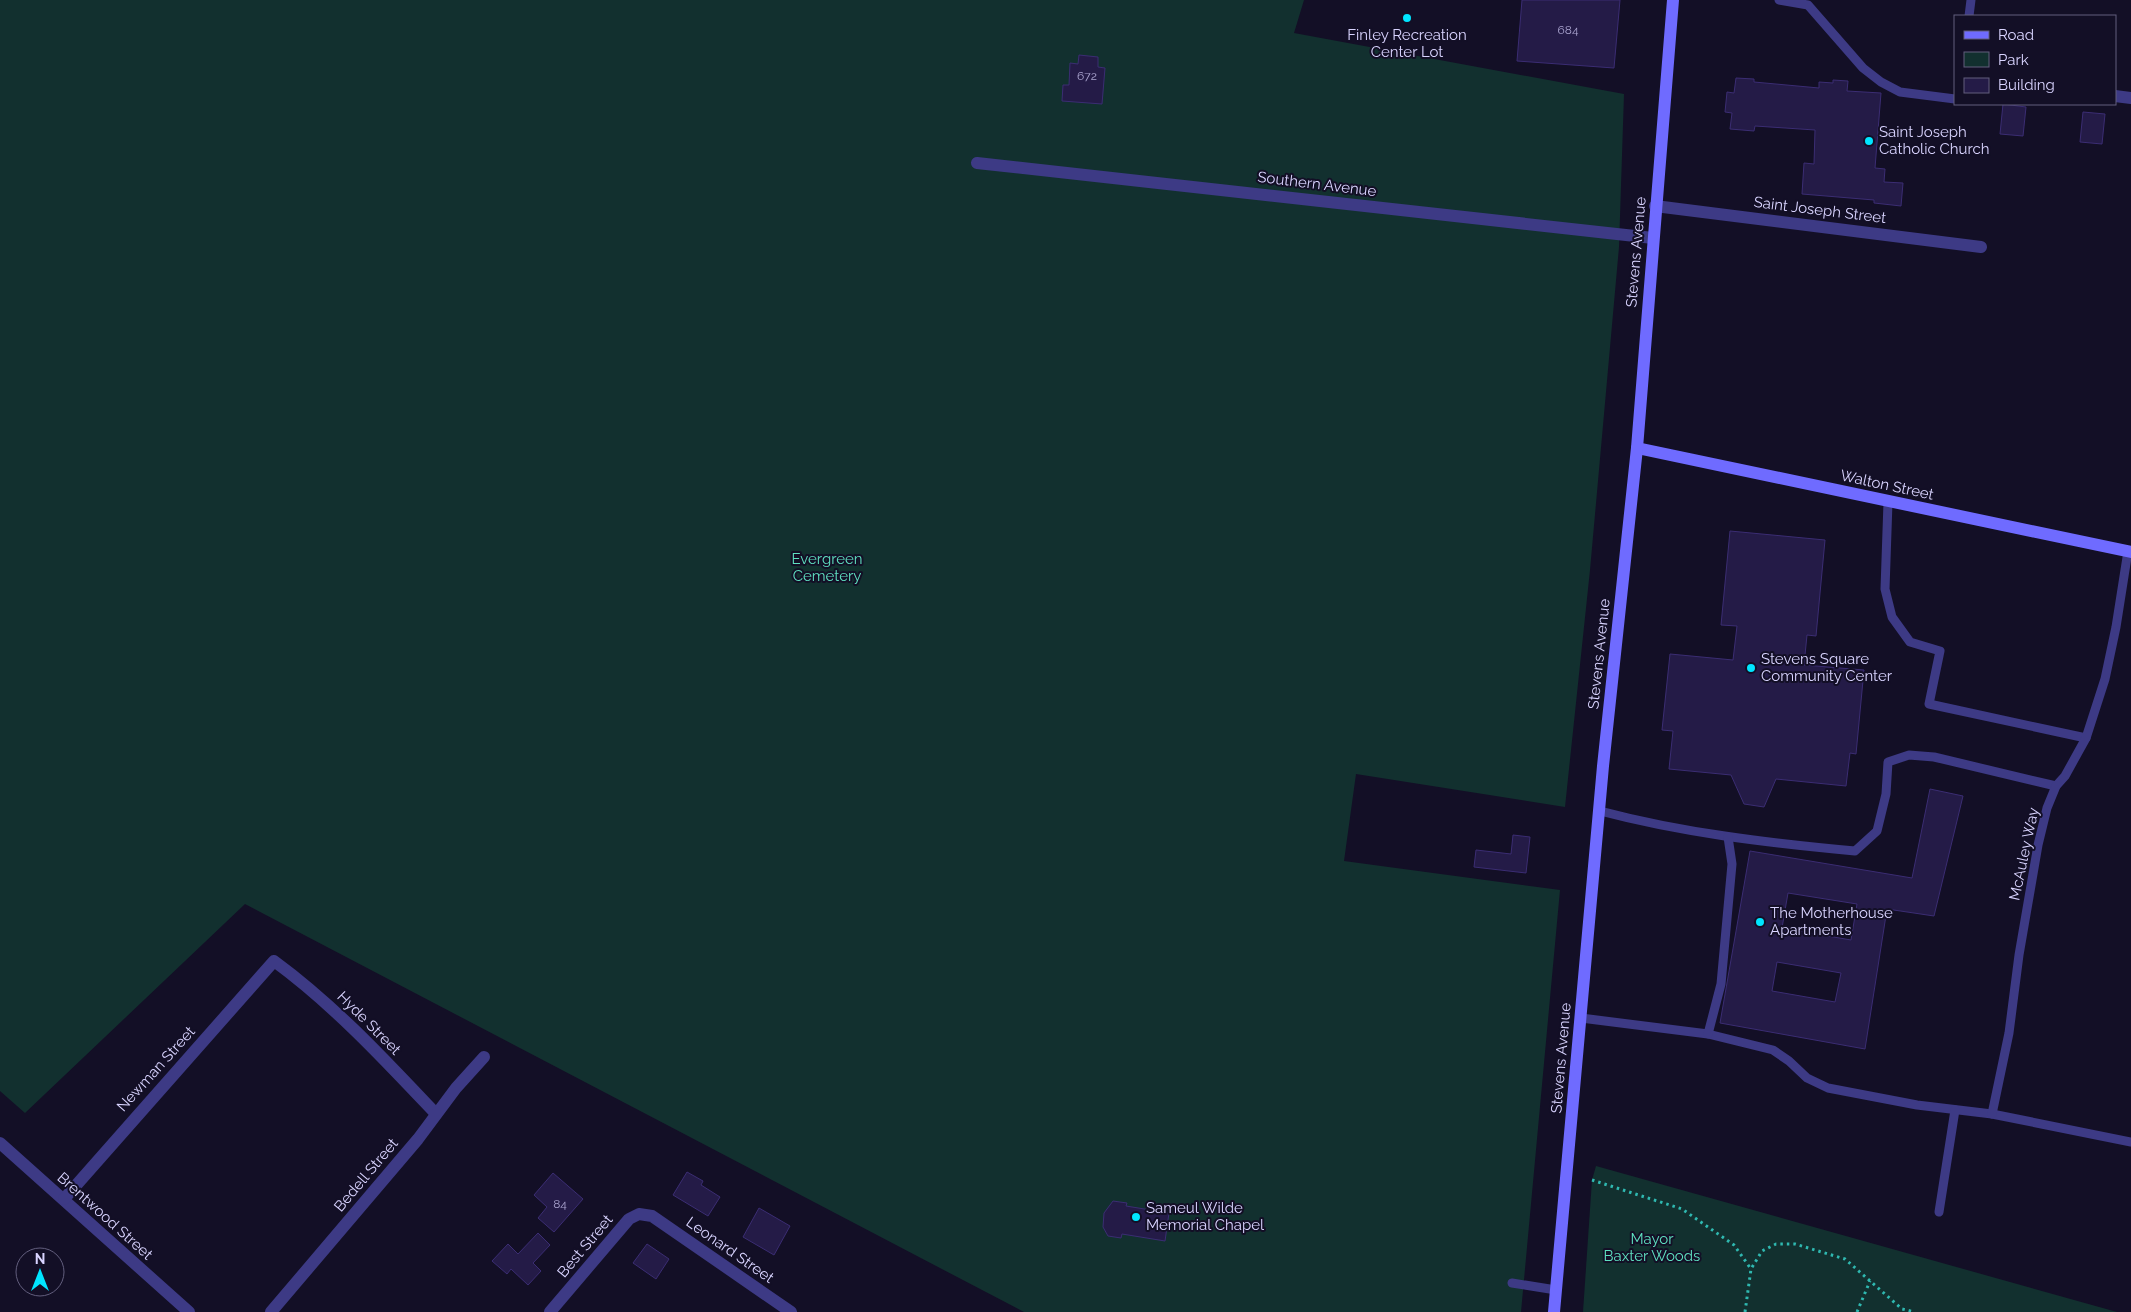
<svg xmlns="http://www.w3.org/2000/svg" width="2131" height="1312" viewBox="0 0 2131 1312" font-family="Raleway,sans-serif">
<style>
.green{fill:#12302f}
.building{fill:#241b47;stroke:#3b2d73;fill-rule:evenodd}
.lines{fill:none;stroke-linecap:round;stroke-linejoin:round}
.path{stroke:#2fb8b0;stroke-width:3;stroke-dasharray:2.5 4;stroke-linecap:butt}
.lane{stroke:#3d3a85;stroke-width:9}
.street{stroke:#3d3a85;stroke-width:12}
.secondary{stroke:#6f6bff;stroke-width:12}
.poi-dot{fill:#00e5ff;stroke:#130f26;stroke-width:2}
.labels{text-anchor:middle;dominant-baseline:central;stroke-width:4;stroke-linejoin:round;paint-order:stroke}
.number-label{font-size:12px;fill:#aca6d1}
.poi-label{font-size:15px;fill:#d9d4ff;stroke:#130f26;text-anchor:start}
.street-label{font-size:15px;fill:#d9d4ff;stroke:#130f26}
.park-label{font-size:15px;fill:#5fe0c0;stroke:#130f26}
</style>
<rect width="100%" height="100%" fill="#130f26"/>
<!-- green -->
<g class="green">
<path d="M 0,0 L 1304,0 L 1294,33 L 1624,94 L 1619,247 L 1590,570 L 1565,807 L 1356,774 L 1344,861 L 1560,890 L 1521,1312 L 1024,1312 L 245,904 L 25,1113 L 0,1091 Z"/>
<path d="M 1596,1166 L 2117,1312 L 1583,1312 L 1592,1180 Z"/>
</g>
<!-- building -->
<g class="building">
<path d="M 1522,0 L 1620,0 L 1614,68 L 1517,61 Z"/>
<path d="M 1079,55 L 1098,57 L 1098,67 L 1105,68 L 1102,104 L 1062,101 L 1063,85 L 1069,85 L 1070,63 L 1078,64 Z"/>
<path d="M 1736,78 L 1754,79 L 1754,82 L 1819,88 L 1819,82 L 1833,83 L 1833,80 L 1848,81 L 1847,91 L 1881,93 L 1875,168 L 1885,169 L 1884,182 L 1903,183 L 1901,206 L 1874,203 L 1874,200 L 1802,194 L 1804,163 L 1814,164 L 1815,130 L 1755,126 L 1754,131 L 1730,129 L 1732,113 L 1725,112 L 1727,92 L 1734,93 Z"/>
<path d="M 2003,104 L 2026,107 L 2023,136 L 2000,134 Z"/>
<path d="M 2083,112 L 2105,114 L 2102,144 L 2080,142 Z"/>
<path d="M 1730,531 L 1825,540 L 1816,636 L 1807,635 L 1804,665 L 1864,670 L 1856,754 L 1850,753 L 1846,786 L 1776,779 L 1764,807 L 1744,804 L 1731,775 L 1669,769 L 1673,731 L 1662,730 L 1670,654 L 1733,660 L 1737,626 L 1721,625 Z"/>
<path d="M 1930,789 L 1963,796 L 1934,916 L 1887,909 L 1865,1049 L 1720,1023 L 1750,851 L 1912,878 ZM 1788,893 L 1857,904 L 1851,940 L 1782,928 ZM 1777,962 L 1841,973 L 1835,1002 L 1772,991 Z"/>
<path d="M 1513,835 L 1530,837 L 1526,873 L 1474,867 L 1476,850 L 1511,854 Z"/>
<path d="M 687,1172 L 703,1181 L 701,1185 L 720,1197 L 708,1216 L 673,1195 Z"/>
<path d="M 553,1173 L 583,1199 L 554,1232 L 538,1218 L 547,1207 L 534,1195 Z"/>
<path d="M 1113,1201 L 1127,1203 L 1126,1206 L 1169,1213 L 1165,1241 L 1122,1234 L 1121,1238 L 1108,1236 L 1103,1227 L 1104,1213 Z"/>
<path d="M 759,1208 L 790,1226 L 774,1255 L 743,1237 Z"/>
<path d="M 538,1233 L 550,1245 L 533,1263 L 541,1271 L 528,1285 L 511,1269 L 507,1274 L 492,1261 L 508,1244 L 518,1254 Z"/>
<path d="M 647,1244 L 669,1259 L 656,1279 L 633,1263 Z"/>
</g>
<g class="lines">
<!-- path -->
<g class="path">
<path d="M 1592,1180 L 1682,1209 L 1734,1245 L 1751,1269"/>
<path d="M 1745,1312 L 1751,1269 L 1762,1251 L 1776,1244 L 1795,1244 L 1845,1259 L 1902,1309 L 1915,1312"/>
<path d="M 1857,1312 L 1870,1281"/>
</g>
<!-- lane -->
<g class="lane">
<path d="M 1779,0 L 1808,5 L 1863,68 L 1881,82 L 1900,92 L 1955,99"/>
<path d="M 1969,16 L 1971,0"/>
<path d="M 1888,502 L 1885,589 L 1892,617 L 1910,642 L 1940,651 L 1929,704 L 2086,738"/>
<path d="M 1600,811 C 1683,833 1769,843 1855,851 L 1877,831 L 1886,794 L 1888,762 L 1909,755 L 1934,757 L 2056,786"/>
<path d="M 1581,1018 L 1708,1034 L 1773,1050 L 1789,1061 L 1807,1078 L 1828,1088 L 1917,1105 L 1992,1114 L 2131,1142"/>
<path d="M 1708,1034 L 1721,984 L 1732,864 L 1728,837"/>
<path d="M 1992,1114 L 2009,1033 L 2019,955 L 2038,845 L 2047,808 L 2056,786 L 2065,776 L 2086,738 L 2105,679 L 2116,627 L 2128,551"/>
<path d="M 1939,1212 L 1955,1110"/>
<path d="M 1512,1283 L 1556,1290"/>
</g>
<!-- street -->
<g class="street">
<path d="M 2115,96 L 2131,98"/>
<path d="M 977,163 L 1653,238"/>
<path d="M 1655,206 L 1981,247"/>
<path d="M 0,1143 L 189,1312"/>
<path d="M 64,1199 L 274,961 C 334,1005 385,1060 436,1114"/>
<path d="M 271,1312 L 418,1139 L 456,1088 L 484,1057"/>
<path d="M 550,1312 L 629,1219 L 639,1214 L 652,1216 L 791,1312"/>
</g>
<!-- secondary -->
<g class="secondary">
<path d="M 1637,448 L 2131,552"/>
<path d="M 1554,1312 L 1603,766 L 1637,448 L 1673,0"/>
</g>
</g>
<!-- markers -->
<g class="poi-dot">
<circle cx="1407" cy="18" r="5"/>
<circle cx="1869" cy="141" r="5"/>
<circle cx="1751" cy="668" r="5"/>
<circle cx="1760" cy="922" r="5"/>
<circle cx="1136" cy="1217" r="5"/>
</g>
<g class="labels">
<!-- number labels -->
<g class="number-label">
<text x="1568" y="30">684</text>
<text x="1087" y="76">672</text>
<text x="560" y="1204">84</text>
</g>
<!-- poi labels -->
<g class="poi-label">
<text x="1407" y="35" text-anchor="middle">Finley Recreation<tspan x="1407" dy="17">Center Lot</tspan></text>
<text x="1879" y="132">Saint Joseph<tspan x="1879" dy="17">Catholic Church</tspan></text>
<text x="1761" y="659">Stevens Square<tspan x="1761" dy="17">Community Center</tspan></text>
<text x="1770" y="913">The Motherhouse<tspan x="1770" dy="17">Apartments</tspan></text>
<text x="1146" y="1208">Sameul Wilde<tspan x="1146" dy="17">Memorial Chapel</tspan></text>
</g>
<!-- street labels -->
<g class="street-label">
<text transform="translate(1317 184) rotate(7)">Southern Avenue</text>
<text transform="translate(1820 210) rotate(7)">Saint Joseph Street</text>
<text transform="translate(1636 252) rotate(-85)">Stevens Avenue</text>
<text transform="translate(1887 485) rotate(12)">Walton Street</text>
<text transform="translate(1599 654) rotate(-84)">Stevens Avenue</text>
<text transform="translate(2024 854) rotate(-78)">McAuley Way</text>
<text transform="translate(369 1023) rotate(45)">Hyde Street</text>
<text transform="translate(1561 1058) rotate(-85)">Stevens Avenue</text>
<text transform="translate(156 1069) rotate(-48)">Newman Street</text>
<text transform="translate(366 1175) rotate(-50)">Bedell Street</text>
<text transform="translate(105 1216) rotate(42)">Brentwood Street</text>
<text transform="translate(585 1246) rotate(-50)">Best Street</text>
<text transform="translate(730 1250) rotate(35)">Leonard Street</text>
</g>
<!-- park labels -->
<g class="park-label">
<text x="827" y="559">Evergreen<tspan x="827" dy="17">Cemetery</tspan></text>
<text x="1652" y="1239">Mayor<tspan x="1652" dy="17">Baxter Woods</tspan></text>
</g>
</g>
<!-- legend -->
<rect x="1954" y="15" width="162" height="90" fill="#130f26" stroke="#625e7d"/>
<rect x="1964" y="31" width="25" height="8" fill="#6f6bff" stroke="#625e7d"/>
<text x="1998" y="40" font-size="15" fill="#d9d4ff">Road</text>
<rect x="1964" y="52" width="25" height="15" fill="#12302f" stroke="#625e7d"/>
<text x="1998" y="65" font-size="15" fill="#d9d4ff">Park</text>
<rect x="1964" y="78" width="25" height="15" fill="#241b47" stroke="#625e7d"/>
<text x="1998" y="90" font-size="15" fill="#d9d4ff">Building</text>
<!-- north arrow -->
<g transform="translate(40 1272)"><circle r="24" fill="#130f26" stroke="#625e7d"/>
<path d="M0-4L9 19L0 12L-9 19Z" fill="#00e5ff"/>
<text y="-8" font-size="14" font-weight="bold" text-anchor="middle" fill="#d9d4ff">N</text>
</g>
</svg>
